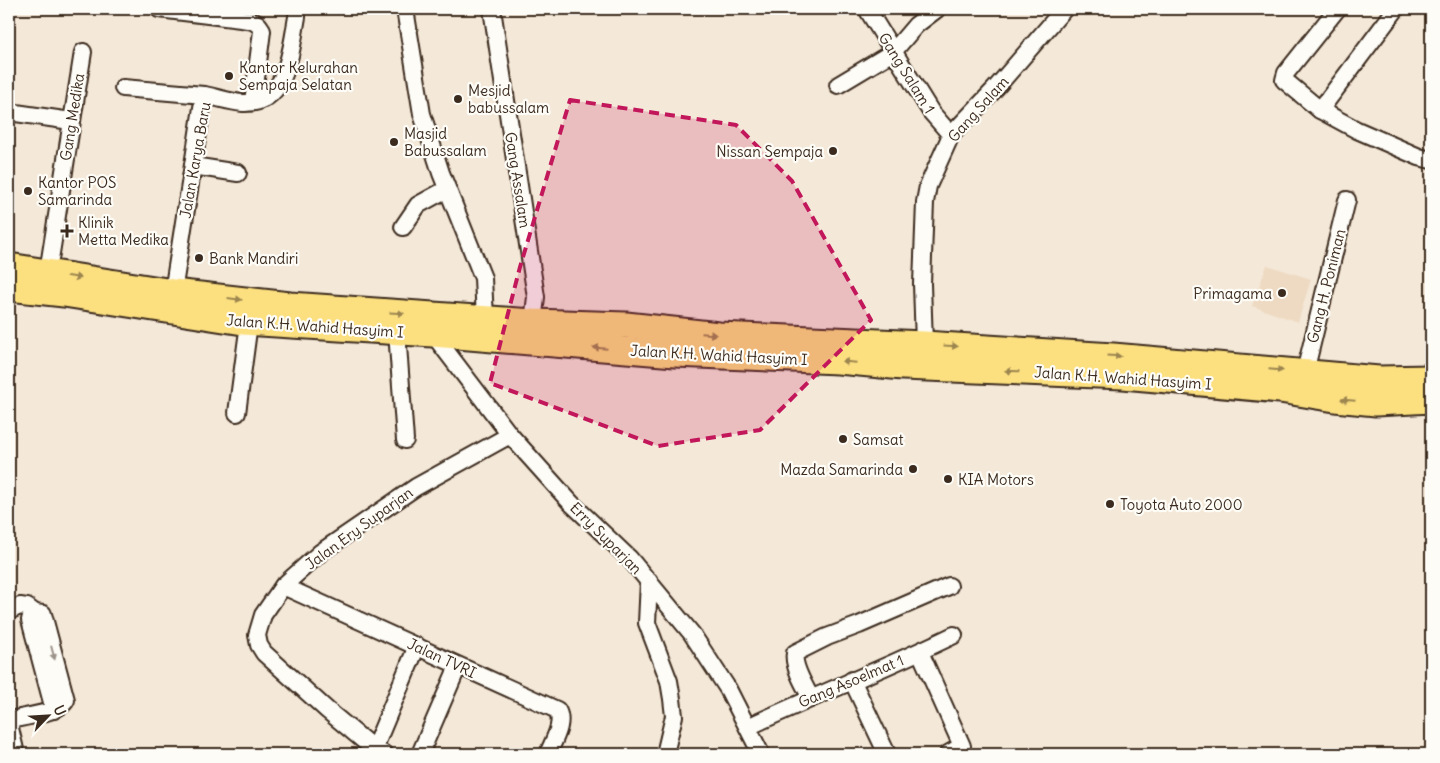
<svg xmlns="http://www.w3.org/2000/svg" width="1440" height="763" viewBox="0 0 1440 763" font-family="Delius,sans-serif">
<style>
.built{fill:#eedac2}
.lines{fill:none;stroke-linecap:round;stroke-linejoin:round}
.street-casing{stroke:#3b2a1e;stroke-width:20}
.primary-casing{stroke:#3b2a1e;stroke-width:29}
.street{stroke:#fdfcf7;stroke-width:16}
.primary{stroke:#fce080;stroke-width:25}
.oneway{fill:#9c854f}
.oneway2{fill:#9c938a}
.marked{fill:#c2185b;fill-opacity:0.2;stroke:#c2185b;stroke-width:4;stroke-dasharray:10 6;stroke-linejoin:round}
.poi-dot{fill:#3b2a1e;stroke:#fdfcf7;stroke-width:2}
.labels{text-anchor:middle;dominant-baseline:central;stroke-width:4.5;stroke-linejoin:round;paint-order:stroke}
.poi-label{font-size:15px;fill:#3b2a1e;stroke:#fdfcf7;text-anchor:start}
.street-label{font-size:15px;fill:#3b2a1e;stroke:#fdfcf7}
</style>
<rect width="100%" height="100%" fill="#f4e8d8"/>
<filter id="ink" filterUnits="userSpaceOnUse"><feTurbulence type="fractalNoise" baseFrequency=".02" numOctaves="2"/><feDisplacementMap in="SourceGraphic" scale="10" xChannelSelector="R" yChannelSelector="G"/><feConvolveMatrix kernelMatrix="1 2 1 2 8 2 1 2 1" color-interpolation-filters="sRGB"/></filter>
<g filter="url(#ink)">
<!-- built -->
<path class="built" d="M 1267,265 L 1311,279 L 1298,322 L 1252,306 Z"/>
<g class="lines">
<!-- street casing -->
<g class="street-casing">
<g id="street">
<path d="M 159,9 L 241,19 C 250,20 259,21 262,31 L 253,102"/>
<path d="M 405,9 L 422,114 L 441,173 L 483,278 L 485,319"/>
<path d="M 492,9 L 536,297 L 533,322"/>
<path d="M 867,9 L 931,112 L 951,135"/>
<path d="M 1337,9 L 1286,73 L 1284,80 L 1320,110 L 1357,130 L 1419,157 L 1431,160"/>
<path d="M 838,85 L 893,52 L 916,25 L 937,9"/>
<path d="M 123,88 L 204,95"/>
<path d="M 1320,110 L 1396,9"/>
<path d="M 9,112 L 71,121"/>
<path d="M 193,166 L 238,173"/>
<path d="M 403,227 L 418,205 L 447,189"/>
<path d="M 48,272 L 83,52"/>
<path d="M 173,292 L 204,95 C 216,97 230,102 243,103 C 288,105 291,49 297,17 L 297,9"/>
<path d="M 397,332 L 405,440"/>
<path d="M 433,334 L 510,435 L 571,503 L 630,559 L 692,634 L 728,689 L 761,754"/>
<path d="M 924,344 L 922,284 L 925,202 L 928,186 L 951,135 L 994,90 L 1064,9"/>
<path d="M 1305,372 L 1347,200"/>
<path d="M 237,413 L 249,323"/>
<path d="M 649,581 L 647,623 L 669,681 L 672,699 L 674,716 L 665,754"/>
<path d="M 283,586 L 557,710 C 565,723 553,741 548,754"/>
<path d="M 9,611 L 20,606 L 27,607 L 35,613 L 43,614 L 66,700 C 60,713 23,717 9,720"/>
<path d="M 35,613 L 31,617 L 30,620 L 54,710"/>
<path d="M 920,652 L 962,746 L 948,754"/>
<path d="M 852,680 L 887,754"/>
<path d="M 811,698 C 805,687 792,665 795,653 L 827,637 L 859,625 L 949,586"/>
<path d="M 9,724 L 16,754"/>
<path d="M 748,727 C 816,695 887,668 954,635"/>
<path d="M 374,749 L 417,646"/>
<path d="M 384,754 L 374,749 L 327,710 L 264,653 L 259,645 L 257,635 L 263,615 L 283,586 L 321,552 L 416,487 L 510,435"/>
<path d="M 420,754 L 458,666"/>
</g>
</g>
<!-- primary casing -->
<g class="primary-casing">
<g id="primary">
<path d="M 9,266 L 173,292 L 290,305 L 533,322 L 626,325 L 719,335 L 924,344 L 1113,356 L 1379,379 L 1431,378"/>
<path d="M 9,288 L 64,294 L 243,322 L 433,334 L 675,354 L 838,361 L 903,367 L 1123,376 L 1280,390 L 1335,399 L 1376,403 L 1431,400"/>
</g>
</g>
<!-- street -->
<use href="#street" class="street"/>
<!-- primary -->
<use href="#primary" class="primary"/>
</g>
<!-- one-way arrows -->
<defs><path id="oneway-solid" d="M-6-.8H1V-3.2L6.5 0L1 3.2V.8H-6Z" transform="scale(1.25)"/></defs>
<g class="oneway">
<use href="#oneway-solid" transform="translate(74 277) rotate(10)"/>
<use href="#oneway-solid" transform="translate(235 299) rotate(7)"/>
<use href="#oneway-solid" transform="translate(397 313) rotate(4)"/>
<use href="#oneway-solid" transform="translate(709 334) rotate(5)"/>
<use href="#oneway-solid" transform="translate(951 346) rotate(4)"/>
<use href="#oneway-solid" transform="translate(600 348) rotate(-175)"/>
<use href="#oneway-solid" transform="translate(1114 356) rotate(4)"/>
<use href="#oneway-solid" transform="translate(849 362) rotate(-175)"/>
<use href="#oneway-solid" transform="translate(1276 370) rotate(5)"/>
<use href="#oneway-solid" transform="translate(1012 371) rotate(-178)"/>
<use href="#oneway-solid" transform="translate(1348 400) rotate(-175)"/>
</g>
<use class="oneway2" href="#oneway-solid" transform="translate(53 653) rotate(75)"/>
</g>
<!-- marked area -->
<path class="marked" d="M 570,100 L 736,125 L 792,181 L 871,320 L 760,430 L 658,446 L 490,383 L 520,267 Z"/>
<!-- markers -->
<g class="poi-dot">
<circle cx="229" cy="76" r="5"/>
<circle cx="458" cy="99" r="5"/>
<circle cx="394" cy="142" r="5"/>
<circle cx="833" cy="151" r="5"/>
<circle cx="28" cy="191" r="5"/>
<path d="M64.5 223.5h5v5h5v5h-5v5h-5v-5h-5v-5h5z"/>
<circle cx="199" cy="258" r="5"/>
<circle cx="1282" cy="293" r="5"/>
<circle cx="843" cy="439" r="5"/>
<circle cx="913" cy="469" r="5"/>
<circle cx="948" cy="479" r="5"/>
<circle cx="1110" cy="504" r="5"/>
</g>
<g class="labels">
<!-- poi labels -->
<g class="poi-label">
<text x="239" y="67">Kantor Kelurahan<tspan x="239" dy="17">Sempaja Selatan</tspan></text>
<text x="468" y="90">Mesjid<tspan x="468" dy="17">babussalam</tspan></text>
<text x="404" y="133">Masjid<tspan x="404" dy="17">Babussalam</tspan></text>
<text x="823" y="151" text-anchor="end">Nissan Sempaja</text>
<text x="38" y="182">Kantor POS<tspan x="38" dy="17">Samarinda</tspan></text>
<text x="78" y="222">Klinik<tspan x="78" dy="17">Metta Medika</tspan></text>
<text x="209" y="258">Bank Mandiri</text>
<text x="1272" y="293" text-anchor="end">Primagama</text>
<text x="853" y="439">Samsat</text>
<text x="903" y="469" text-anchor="end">Mazda Samarinda</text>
<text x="958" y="479">KIA Motors</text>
<text x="1120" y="504">Toyota Auto 2000</text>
</g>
<!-- street labels -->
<g class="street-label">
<text transform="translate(907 73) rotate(58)">Gang Salam 1</text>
<text transform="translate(978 109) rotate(-48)">Gang Salam</text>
<text transform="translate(72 117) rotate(-81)">Gang Medika</text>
<text transform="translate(195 160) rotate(-80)">Jalan Karya Baru</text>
<text transform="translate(518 180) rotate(81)">Gang Assalam</text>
<text transform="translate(1326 286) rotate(-76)">Gang H. Poniman</text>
<text transform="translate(315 326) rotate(4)">Jalan K.H. Wahid Hasyim I</text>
<text transform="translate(719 355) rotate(3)">Jalan K.H. Wahid Hasyim I</text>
<text transform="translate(1123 378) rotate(4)">Jalan K.H. Wahid Hasyim I</text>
<text transform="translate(359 528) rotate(-36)">Jalan Ery Suparjan</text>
<text transform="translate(606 538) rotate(45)">Erry Suparjan</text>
<text transform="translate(442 658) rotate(25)">Jalan TVRI</text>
<text transform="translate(851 681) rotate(-23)">Gang Asoelmat 1</text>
</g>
</g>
<!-- margin -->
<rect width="1440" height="763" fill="none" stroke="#fdfcf7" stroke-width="30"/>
<rect x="15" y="15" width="1410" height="733" fill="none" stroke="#3b2a1e" stroke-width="2" filter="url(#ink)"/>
<!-- north arrow -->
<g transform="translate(48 716) rotate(65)" stroke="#fdfcf7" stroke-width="4" paint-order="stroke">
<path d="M0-4L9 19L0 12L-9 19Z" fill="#3b2a1e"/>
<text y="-8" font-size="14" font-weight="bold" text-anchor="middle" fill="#3b2a1e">U</text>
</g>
</svg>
